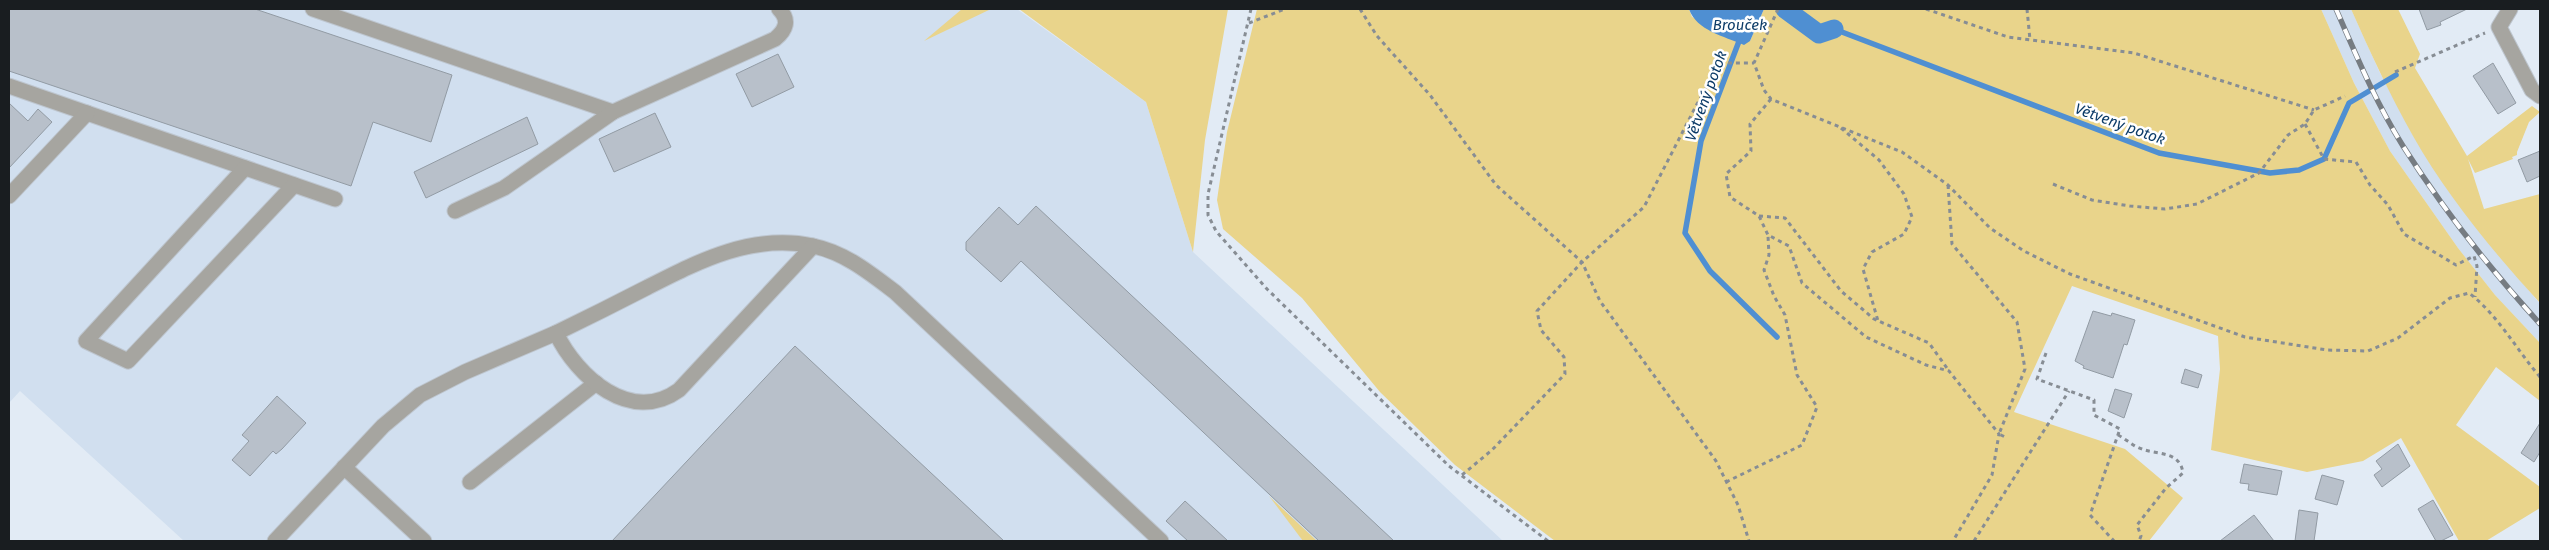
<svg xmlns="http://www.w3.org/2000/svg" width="2549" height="550" viewBox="0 0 2549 550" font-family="'Fira Sans',sans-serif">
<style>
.built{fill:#d1dfef}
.green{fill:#e9d48b}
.water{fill:#4f8fd2}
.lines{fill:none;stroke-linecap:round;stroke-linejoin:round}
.stream{stroke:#4f8fd2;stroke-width:5.5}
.canal{stroke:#4f8fd2;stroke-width:19}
.building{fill:#b8c0ca;stroke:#929ba4}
.minor-casing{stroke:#bec6cf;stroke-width:17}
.path{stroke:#878d94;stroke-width:3;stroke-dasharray:4 4;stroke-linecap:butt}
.minor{stroke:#a6a5a0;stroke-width:15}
.rail-casing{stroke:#767c82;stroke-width:5.5}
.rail{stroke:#fff;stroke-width:4;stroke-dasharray:11;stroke-linecap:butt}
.labels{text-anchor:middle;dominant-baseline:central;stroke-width:5;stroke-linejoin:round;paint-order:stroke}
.water-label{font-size:15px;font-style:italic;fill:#0d3c68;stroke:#fff}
</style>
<rect width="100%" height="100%" fill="#e2ebf5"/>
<!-- built -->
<g class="built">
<path d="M 9,9 L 1017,9 L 1146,102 L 1193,252 L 1503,541 L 184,541 L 20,391 L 9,403 Z"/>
<path d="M 2321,9 L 2351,9 L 2379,71 L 2414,137 L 2480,232 L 2540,304 L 2540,343 L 2495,295 L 2458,248 L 2390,151 L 2354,83 Z"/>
</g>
<!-- green -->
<g class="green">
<path d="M 962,9 L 991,9 L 924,41 Z"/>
<path d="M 1019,9 L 1228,9 L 1205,140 L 1193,252 L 1146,102 Z"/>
<path d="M 1257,9 L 1689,9 L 1692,17 L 1750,41 L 1764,9 L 2321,9 L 2354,83 L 2390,151 L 2458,248 L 2495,295 L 2540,343 L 2540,401 L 2496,367 L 2456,425 L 2540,487 L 2540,508 L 2486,541 L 2459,541 L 2401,438 L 2363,461 L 2307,472 L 2211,450 L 2220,369 L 2218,336 L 2072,286 L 2014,412 L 2125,449 L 2183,498 L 2149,541 L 1555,541 L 1455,465 L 1380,392 L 1302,298 L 1223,229 L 1217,200 L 1227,132 Z"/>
<path d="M 2351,9 L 2398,9 L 2420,54 L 2415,68 L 2467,156 L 2532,106 L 2540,112 L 2529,122 L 2517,152 L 2517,155 L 2512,157 L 2513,159 L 2475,173 L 2468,159 L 2484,209 L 2540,194 L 2540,303 C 2494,253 2447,196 2413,136 C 2390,95 2370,52 2351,9 Z"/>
<path d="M 1269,496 L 1317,541 L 1303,541 Z"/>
</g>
<!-- water -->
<path class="water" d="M 1689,9 L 1764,9 L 1750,41 L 1744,45 C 1724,36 1697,31 1689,9 Z"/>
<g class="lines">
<!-- stream -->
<g class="stream">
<path d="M 1834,29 L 2159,153 L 2270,173 L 2299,170 L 2324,159 L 2349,103 L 2396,75"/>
<path d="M 1741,36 L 1701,141 L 1685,233 L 1710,271 L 1777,337"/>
</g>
<!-- canal -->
<path class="canal" d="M 1785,9 L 1819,34 L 1834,29"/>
</g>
<!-- building -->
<g class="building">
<path d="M 9,9 L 255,9 L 452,75 L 431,142 L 373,122 L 351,186 L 9,71 Z"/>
<path d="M 2419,9 L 2467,9 L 2440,22 L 2441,25 L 2427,30 Z"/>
<path d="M 778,54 L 794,87 L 752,107 L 736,74 Z"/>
<path d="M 2493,63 L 2516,103 L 2498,114 L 2473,76 Z"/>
<path d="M 9,103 L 28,121 L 38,109 L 52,122 L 9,168 Z"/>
<path d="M 655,113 L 671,147 L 614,172 L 599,139 Z"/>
<path d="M 527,117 L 538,144 L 426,198 L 414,172 Z"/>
<path d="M 2540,151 L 2540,176 L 2527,182 L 2518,160 Z"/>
<path d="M 1036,206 L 1394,541 L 1319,541 L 1021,261 L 1001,282 L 966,250 L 966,242 L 999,207 L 1018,225 Z"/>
<path d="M 2093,311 L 2111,316 L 2112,313 L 2135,320 L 2127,345 L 2124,344 L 2113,378 L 2083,368 L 2084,366 L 2075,361 Z"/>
<path d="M 795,346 L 1004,541 L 612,541 Z"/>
<path d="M 2185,369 L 2202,375 L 2198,388 L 2181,383 Z"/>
<path d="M 2115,389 L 2132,394 L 2124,418 L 2108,411 Z"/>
<path d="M 277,396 L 306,423 L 282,449 L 276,454 L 273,451 L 250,476 L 232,460 L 249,441 L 242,435 Z"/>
<path d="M 2540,423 L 2540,452 L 2534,462 L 2521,453 Z"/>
<path d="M 2398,444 L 2410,466 L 2382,487 L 2374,475 L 2382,469 L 2376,461 Z"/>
<path d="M 2244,464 L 2282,471 L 2277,495 L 2248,490 L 2249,484 L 2240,483 Z"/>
<path d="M 2322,475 L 2344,481 L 2337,505 L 2315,499 Z"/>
<path d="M 2433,500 L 2453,535 L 2441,541 L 2436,541 L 2418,509 Z"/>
<path d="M 1185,501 L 1228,541 L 1188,541 L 1166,521 Z"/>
<path d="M 2299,510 L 2318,513 L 2314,541 L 2295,541 Z"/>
<path d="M 2254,515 L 2274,541 L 2220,541 Z"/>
</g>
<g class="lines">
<!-- minor casing -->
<g class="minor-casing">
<g id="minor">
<path d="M 313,9 L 613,112"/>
<path d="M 2510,9 L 2499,27 L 2532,90 L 2540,96"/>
<path d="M 9,86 L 335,199"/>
<path d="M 245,168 L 86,341 L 128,361 L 294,185"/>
<path d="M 9,196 L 87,113"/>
<path d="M 455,211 L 504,188 L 613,112 L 775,39 C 786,30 790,20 779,9"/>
<path d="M 556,333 C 587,318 617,303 648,287 C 699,261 753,233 813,246 C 844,252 870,273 895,292 L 1161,541"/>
<path d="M 344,467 L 424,541"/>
<path d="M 470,482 L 596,383"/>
<path d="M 275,541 L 383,426 L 420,395 L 465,372 L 556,333 C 577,377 631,425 679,390 L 813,246"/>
</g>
</g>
<!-- path -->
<g class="path">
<path d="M 1251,9 L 1208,194 L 1208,215 L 1216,231 L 1267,289 L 1449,466 L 1548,541"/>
<path d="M 1360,9 L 1377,36 L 1430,95 L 1496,185 L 1582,262 L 1600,301 L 1716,461 L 1738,505 L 1749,541"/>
<path d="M 1778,9 L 1754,63 L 1764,90 L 1771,99 L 1902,152 L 1948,185 L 1990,228 L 2024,251 L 2070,274 L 2245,337 L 2327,350 L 2368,351 L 2398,338 L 2450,298 L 2469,293 C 2498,315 2516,349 2540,377"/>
<path d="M 1926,9 L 2008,37 L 2134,53 L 2314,110"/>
<path d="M 2027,9 L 2030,40"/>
<path d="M 1249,23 L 1285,9"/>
<path d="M 2395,72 L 2485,33"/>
<path d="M 1771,99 L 1750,124 L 1751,151 L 1726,174 L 1730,197 L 1759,216 L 1768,235 L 1789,246 L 1802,283 L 1866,337 L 1926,365 L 1949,371 L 1999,434 L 1992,475 L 1953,541"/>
<path d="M 2305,124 L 2324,159 L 2356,162 L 2370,185 L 2388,205 L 2404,234 L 2456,265 L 2474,256 L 2477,266 L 2475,297"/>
<path d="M 1841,128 L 1879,160 L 1904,194 L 1912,217 L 1904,234 L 1872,252 L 1863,269 L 1878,321"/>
<path d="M 2053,184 L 2092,200 L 2130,206 L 2165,209 L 2197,204 L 2259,173 L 2288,135 L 2305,124 L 2314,110 L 2345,96"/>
<path d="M 1948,185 L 1952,244 L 2017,322 L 2025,369 L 1999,434 L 2005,437"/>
<path d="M 1759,216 L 1785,218 L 1841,291 L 1874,319 L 1929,343 L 1949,371"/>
<path d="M 2046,353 L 2037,379 L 2094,400 L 2094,415 L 2120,429 L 2090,515 L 2114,541"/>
<path d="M 2118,435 C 2126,439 2134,447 2142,449 C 2158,455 2180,451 2183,473 L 2166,488 L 2137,525 L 2141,536 L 2139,541"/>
<path d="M 1462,475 L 1492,450 L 1565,374 L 1564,357 L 1541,330 L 1537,311 L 1582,262 L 1644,207 L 1697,104 L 1721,63 L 1754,63"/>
<path d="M 1726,482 L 1802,445 L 1817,407 L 1797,375 L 1785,315 L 1774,296 L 1764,270 L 1769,255 L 1768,236"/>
<path d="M 1974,541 L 2069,391"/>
</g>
<!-- minor -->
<use href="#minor" class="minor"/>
<!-- rail casing -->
<g class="rail-casing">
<path id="rail" d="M 2336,9 C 2356,55 2376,103 2403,146 C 2443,209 2490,269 2540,324"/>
</g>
<!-- rail -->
<use href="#rail" class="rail"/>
</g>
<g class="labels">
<!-- water labels -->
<g class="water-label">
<text x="1740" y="25">Brouček</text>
<text transform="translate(1706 96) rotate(-70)">Větvený potok</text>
<text transform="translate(2120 124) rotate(20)">Větvený potok</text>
</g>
</g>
<!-- border -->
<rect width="2549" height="550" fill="none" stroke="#191d20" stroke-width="20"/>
</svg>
